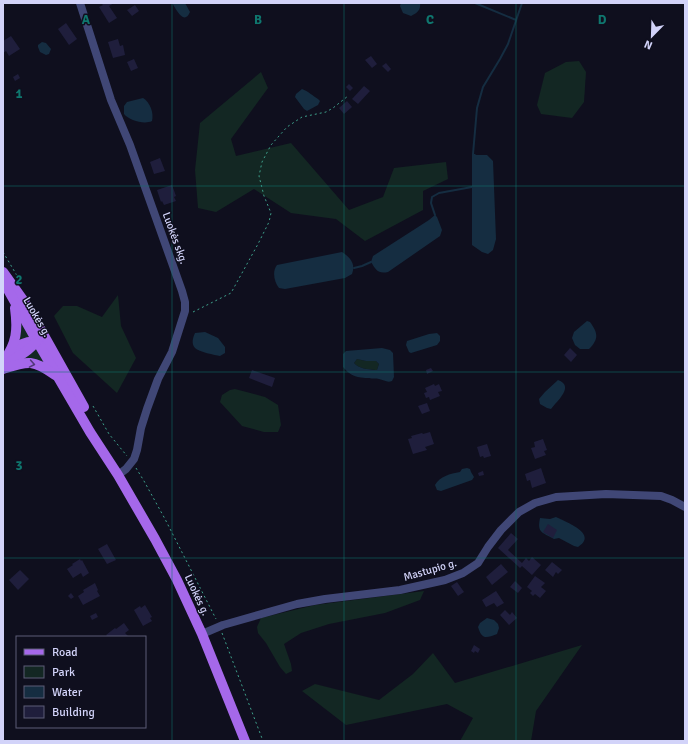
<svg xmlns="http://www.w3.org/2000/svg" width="688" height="744" viewBox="0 0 688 744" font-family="Signika,sans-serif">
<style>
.green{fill:#132723}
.water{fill:#152d41;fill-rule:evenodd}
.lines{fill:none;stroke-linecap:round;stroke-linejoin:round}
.stream{stroke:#152d41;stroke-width:2}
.building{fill:#1f1e3c}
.path{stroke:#3ea18c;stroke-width:1;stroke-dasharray:2 3;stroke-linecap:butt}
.minor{stroke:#404776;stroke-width:8}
.major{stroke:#a568ea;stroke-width:10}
.oneway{stroke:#52377a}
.grid{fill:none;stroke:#0f766e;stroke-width:1;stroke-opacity:0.55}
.labels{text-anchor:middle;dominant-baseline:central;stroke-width:3;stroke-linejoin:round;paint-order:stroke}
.street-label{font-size:11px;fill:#d2d3f9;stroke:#0f0f1e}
.grid-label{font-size:13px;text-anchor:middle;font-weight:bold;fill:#0f766e;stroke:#0f0f1e;stroke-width:3;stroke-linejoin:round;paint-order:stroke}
</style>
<rect width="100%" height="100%" fill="#0f0f1e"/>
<!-- green -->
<g class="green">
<path d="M 579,61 L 586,72 L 584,102 L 572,118 L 541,114 L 537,105 L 545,73 L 566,62 Z"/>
<path d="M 261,72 L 268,88 L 231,139 L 236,156 L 291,143 L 349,210 L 383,197 L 394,168 L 446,162 L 448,179 L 423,191 L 423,210 L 365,241 L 336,219 L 291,213 L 254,189 L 216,212 L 198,208 L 195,170 L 200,123 Z"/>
<path d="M 118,295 L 121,326 L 136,358 L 117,393 L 73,353 L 54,316 L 63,306 L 77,306 L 102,317 Z"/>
<path d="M 21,321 L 30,338 L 17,341 Z"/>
<path d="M 36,347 L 46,365 L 24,359 Z"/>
<path d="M 357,359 L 366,361 L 376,361 L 379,364 L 377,370 L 375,370 C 368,369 359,369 354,363 Z"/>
<path d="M 235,389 L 265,397 L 278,405 L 281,425 L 278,432 L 264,432 L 242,426 L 220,402 L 222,395 L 230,390 Z"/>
<path d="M 424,591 L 420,600 L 385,613 L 329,624 L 301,633 L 284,644 L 291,664 L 292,671 L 286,674 L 280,667 L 266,643 L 258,633 L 257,627 L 261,618 L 315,605 Z"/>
<path d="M 582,645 L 536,711 L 531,741 L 460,741 L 473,718 L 447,704 L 346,725 L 302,691 L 315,684 L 379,700 L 413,674 L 433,653 L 455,683 Z"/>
</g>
<!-- water -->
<g class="water">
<path d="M 172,3 L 185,3 L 190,12 C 184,26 176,9 172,3 Z"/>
<path d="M 401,3 L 420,3 C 421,10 417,13 411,16 L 403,13 L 400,6 Z"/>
<path d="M 42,42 L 46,43 L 51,49 L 49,54 L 46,55 L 40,52 L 38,47 L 38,45 Z"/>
<path d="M 302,89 C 308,91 313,96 318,99 L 320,101 L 318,105 L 307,111 L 304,109 L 295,97 L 296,94 Z"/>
<path d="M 143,98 C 150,102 154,113 152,121 C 144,125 129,120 124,114 L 124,106 L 127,102 Z"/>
<path d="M 472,154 L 475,154 L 476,155 L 487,155 L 493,161 L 496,239 L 493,250 L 488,254 L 482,252 L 472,245 Z"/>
<path d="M 435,215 L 437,217 L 442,230 L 440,236 L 388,272 C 378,274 376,270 371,262 L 373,256 L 429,220 Z"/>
<path d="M 342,252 C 350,257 356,264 352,274 L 345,278 L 285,289 L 279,288 C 274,282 272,271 277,265 Z"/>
<path d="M 587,321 L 590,322 C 598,333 599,339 589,349 L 580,349 L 575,345 L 572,338 L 574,332 Z"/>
<path d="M 205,332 L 218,338 L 225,347 L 225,353 L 220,356 C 215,355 199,352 195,348 C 191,344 193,337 195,333 Z"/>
<path d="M 437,333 L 440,336 L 440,341 L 437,345 L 411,353 L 409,352 L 406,345 L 407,341 L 429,334 Z"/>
<path d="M 382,348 L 390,350 L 393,353 L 394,377 L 392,381 C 387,383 384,380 379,379 C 376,378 373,379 369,378 C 358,378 350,376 343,367 L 343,354 L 346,351 ZM 357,359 L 366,361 L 376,361 L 379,364 L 377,370 L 375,370 C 368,369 359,369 354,363 Z"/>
<path d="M 558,380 C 575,386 557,401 551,409 L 547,408 L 540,404 L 539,399 L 545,392 Z"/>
<path d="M 467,468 L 470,469 L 471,472 L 474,477 L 472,480 L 441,491 L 437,490 L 435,485 C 440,476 450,474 460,472 L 462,469 Z"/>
<path d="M 556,517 C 566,522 599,534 578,547 L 574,546 L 559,538 L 554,539 C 542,532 537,533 540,518 L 550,519 Z"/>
<path d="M 487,618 L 494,620 L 498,624 L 499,628 L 497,634 C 486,638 482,640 478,627 L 480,623 Z"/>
</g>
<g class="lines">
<!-- stream -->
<g class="stream">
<path d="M 475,3 L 516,20"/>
<path d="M 473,154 L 477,108 L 483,87 L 500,59 L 508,44 L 522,3"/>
<path d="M 435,215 L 431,203 L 432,197 L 439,193 L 472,187"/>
<path d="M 354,268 L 362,266 L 371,262"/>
</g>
</g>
<!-- building -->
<g class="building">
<path d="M 101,3 L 114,3 L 109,6 L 117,18 L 109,23 L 99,7 L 103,5 Z"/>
<path d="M 135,5 L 139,11 L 132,16 L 127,10 Z"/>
<path d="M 66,23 L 77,39 L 69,45 L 58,29 Z"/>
<path d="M 11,36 L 20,49 L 9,56 L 6,51 L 3,53 L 3,41 Z"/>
<path d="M 118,39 L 120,46 L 123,45 L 125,55 L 113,58 L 108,42 Z"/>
<path d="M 371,56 L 377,64 L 372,68 L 365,60 Z"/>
<path d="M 134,59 L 138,68 L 131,71 L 127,62 Z"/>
<path d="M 386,63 L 391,69 L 388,72 L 382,66 Z"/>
<path d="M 18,74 L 20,78 L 15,81 L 13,77 Z"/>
<path d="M 349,84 L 353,88 L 350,91 L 346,87 Z"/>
<path d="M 364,86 L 370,91 L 358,104 L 352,99 Z"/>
<path d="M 347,101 L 352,107 L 344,114 L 339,108 Z"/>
<path d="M 160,158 L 165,171 L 154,174 L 150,162 Z"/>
<path d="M 172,185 L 176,196 L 174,197 L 176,201 L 164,205 L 162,201 L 161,202 L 157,190 Z"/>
<path d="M 570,348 L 577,355 L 571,362 L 564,355 Z"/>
<path d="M 431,368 L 433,371 L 427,374 L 426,370 Z"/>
<path d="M 252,370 L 275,378 L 272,387 L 249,378 Z"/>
<path d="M 434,384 L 435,386 L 439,384 L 442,391 L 438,392 L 440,396 L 430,400 L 429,397 L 426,398 L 424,393 L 427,392 L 425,388 Z"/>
<path d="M 427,403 L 430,411 L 422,414 L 418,406 Z"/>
<path d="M 430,432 L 434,444 L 425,447 L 427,450 L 413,454 L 408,439 L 412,438 L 411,436 L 422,433 L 423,434 Z"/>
<path d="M 543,439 L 547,450 L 544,451 L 546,455 L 535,459 L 531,448 L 535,447 L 534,442 Z"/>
<path d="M 487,444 L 491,456 L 484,458 L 483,456 L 480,457 L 477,447 Z"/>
<path d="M 541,468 L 546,483 L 532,488 L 530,480 L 527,481 L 525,474 Z"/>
<path d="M 483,471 L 484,475 L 479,476 L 478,473 Z"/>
<path d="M 548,524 L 557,530 L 553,538 L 543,532 Z"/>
<path d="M 511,533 L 518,539 L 508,550 L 522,563 L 526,558 L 529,561 L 532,557 L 541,565 L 532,575 L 522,566 L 520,568 L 498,548 Z"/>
<path d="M 107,544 L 116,560 L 107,564 L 98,549 Z"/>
<path d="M 80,559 L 81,561 L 82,560 L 89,573 L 83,577 L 81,573 L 73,578 L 67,569 L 73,565 L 72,564 Z"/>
<path d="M 552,562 L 562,570 L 558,574 L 556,572 L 553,577 L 545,570 Z"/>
<path d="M 501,564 L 508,572 L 492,585 L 486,577 Z"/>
<path d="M 20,570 L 29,579 L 18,590 L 9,580 Z"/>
<path d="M 535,576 L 545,583 L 541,587 L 546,591 L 540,598 L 535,594 L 533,596 L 530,593 L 532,591 L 527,587 Z"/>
<path d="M 515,581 L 522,588 L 518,593 L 510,587 Z"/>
<path d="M 457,582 L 464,592 L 458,596 L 451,586 Z"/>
<path d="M 95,583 L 98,590 L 97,591 L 100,596 L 83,605 L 78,596 L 84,592 L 83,590 Z"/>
<path d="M 496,591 L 504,603 L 497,607 L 494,603 L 486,607 L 482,600 Z"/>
<path d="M 71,593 L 74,597 L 71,599 L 68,596 Z"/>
<path d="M 145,605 L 152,617 L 150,618 L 152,621 L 143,626 L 134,610 L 140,606 L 141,608 Z"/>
<path d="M 505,610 L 510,615 L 512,612 L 517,618 L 509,625 L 500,615 Z"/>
<path d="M 96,613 L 98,617 L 92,620 L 90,616 Z"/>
<path d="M 124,623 L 129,630 L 125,633 L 128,636 L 126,637 L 108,637 L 106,635 L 115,628 L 116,629 Z"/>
<path d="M 474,645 L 480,649 L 478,653 L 475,651 L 474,653 L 471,651 Z"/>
</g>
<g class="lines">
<!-- path -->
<g class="path">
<path d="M 3,252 L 19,279"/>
<path d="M 193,312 L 231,293 L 258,244 L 269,222 L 271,213 L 264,196 L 259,176 L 262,162 L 271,145 L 287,127 L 302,117 L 326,112 L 333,108 L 348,96"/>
<path d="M 93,406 L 109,434 L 127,456"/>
<path d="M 136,468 L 144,481 L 165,519 L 216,619"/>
<path d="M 222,633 L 263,741"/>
</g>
<!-- minor -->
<g class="minor">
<path d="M 80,3 L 111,100 L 130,145 L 182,291 L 185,302 L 185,311 L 172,352 L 158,379 L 147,409 L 141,428 L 137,450 L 134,459 L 126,469 L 118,475"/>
<path d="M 202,634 L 223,625 L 297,604 L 325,599 L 400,590 L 445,580 L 463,573 L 478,563 L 488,547 L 501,530 L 519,512 L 535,503 L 556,497 L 606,494 L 661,496 L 672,500 L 685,507"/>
</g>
<!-- major -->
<g class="major">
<path d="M 3,272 L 28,307 L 84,407"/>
<path d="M 3,281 L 37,341 L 90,432 L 118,475 L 155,539 L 177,580 L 202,634 L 245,741"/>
<path d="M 10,353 C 19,345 26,340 38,342"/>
<path d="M 3,362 C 17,343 18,330 15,308"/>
<path d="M 6,364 C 17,357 34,349 39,336"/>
<path d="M 3,369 C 28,361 33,359 55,375"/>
</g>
</g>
<!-- one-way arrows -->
<defs><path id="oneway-chevron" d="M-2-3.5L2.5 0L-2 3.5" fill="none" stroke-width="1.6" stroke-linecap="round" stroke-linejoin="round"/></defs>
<use class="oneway" href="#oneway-chevron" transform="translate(32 364) rotate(10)"/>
<!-- grid -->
<path class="grid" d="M 172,3 L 172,741M 344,3 L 344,741M 516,3 L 516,741M 3,186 L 685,186M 3,372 L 685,372M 3,558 L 685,558"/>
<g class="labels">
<!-- street labels -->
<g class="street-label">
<text transform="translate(175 238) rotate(70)">Luokės skg.</text>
<text transform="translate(37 317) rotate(60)">Luokės g.</text>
<text transform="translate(430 570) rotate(-16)">Mastupio g.</text>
<text transform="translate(197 595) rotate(65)">Luokės g.</text>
</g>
</g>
<g class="grid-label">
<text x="86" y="24">A</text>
<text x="258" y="24">B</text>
<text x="430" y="24">C</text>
<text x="602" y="24">D</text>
<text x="19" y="98">1</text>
<text x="19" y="284">2</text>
<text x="19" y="470">3</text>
</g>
<!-- border -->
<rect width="688" height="744" fill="none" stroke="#d2d3f9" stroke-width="8"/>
<!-- legend -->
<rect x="16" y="636" width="130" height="92" fill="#0f0f1e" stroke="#5d5d76"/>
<rect x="24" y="649" width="20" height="6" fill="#a568ea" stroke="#5d5d76"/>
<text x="52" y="656" font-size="12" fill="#d2d3f9">Road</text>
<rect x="24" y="666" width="20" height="12" fill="#132723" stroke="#5d5d76"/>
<text x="52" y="676" font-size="12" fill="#d2d3f9">Park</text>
<rect x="24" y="686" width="20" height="12" fill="#152d41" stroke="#5d5d76"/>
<text x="52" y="696" font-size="12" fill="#d2d3f9">Water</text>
<rect x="24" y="706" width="20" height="12" fill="#1f1e3c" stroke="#5d5d76"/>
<text x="52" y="716" font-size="12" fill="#d2d3f9">Building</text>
<!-- north arrow -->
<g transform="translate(652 36) rotate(203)" stroke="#0f0f1e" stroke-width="3" paint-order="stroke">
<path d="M0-3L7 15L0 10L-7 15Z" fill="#d2d3f9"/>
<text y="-6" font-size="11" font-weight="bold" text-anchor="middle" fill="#d2d3f9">N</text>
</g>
</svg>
